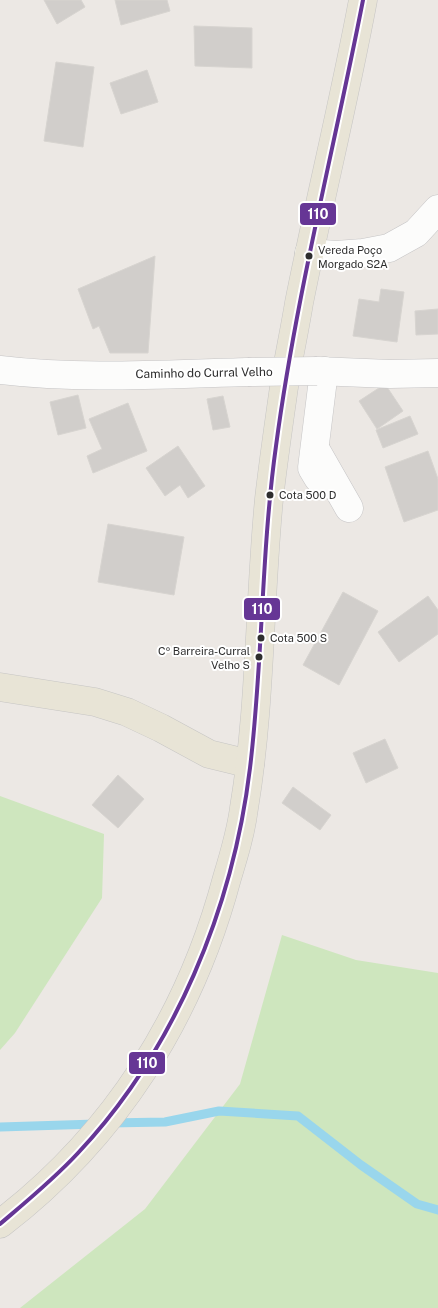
<svg xmlns="http://www.w3.org/2000/svg" width="438" height="1308" viewBox="0 0 438 1308" font-family="'Public Sans',sans-serif">
<style>
.green{fill:#cee6be}
.lines{fill:none;stroke-linecap:round;stroke-linejoin:round}
.stream{stroke:#99d6ec;stroke-width:9}
.building{fill:#d1cecb;stroke:#d7d4d0}
.minor-casing{stroke:#c5c4c5;stroke-width:29}
.major-casing{stroke:#c6c5c4;stroke-width:29}
.minor{stroke:#fcfcfb;stroke-width:28}
.major{stroke:#e8e4d6;stroke-width:28}
.minor-bridge-casing{stroke:#c5c4c5;stroke-width:29;stroke-linecap:butt}
.minor-bridge{stroke:#fcfcfb;stroke-width:28}
.bus-1-casing{stroke:#fff;stroke-width:8}
.bus-1{stroke:#663695;stroke-width:4}
.bus-dot{fill:#2e2e2e;stroke:#fff;stroke-width:2}
.labels{text-anchor:middle;dominant-baseline:central;stroke-width:4;stroke-linejoin:round;paint-order:stroke}
.bus-label{font-size:11px;fill:#2e2e2e;stroke:#fff;text-anchor:start}
.street-label{font-size:12px;fill:#2e2e2e;stroke:#fff}
.line-badge{stroke:#fff;stroke-width:2}
.badge-label{font-size:14px;text-anchor:middle;font-weight:bold;fill:#fff}
</style>
<rect width="100%" height="100%" fill="#ece8e4"/>
<!-- green -->
<g class="green">
<path d="M 0,796 L 104,834 L 102,898 L 15,1033 L 0,1050 Z"/>
<path d="M 282,935 L 356,960 L 438,973 L 438,1308 L 20,1308 L 145,1209 L 240,1084 Z"/>
</g>
<g class="lines">
<!-- stream -->
<g class="stream">
<path d="M 109,1123 L 165,1122 L 219,1111 L 298,1116 L 361,1165 L 417,1204 L 438,1210"/>
<path d="M 0,1127 L 96,1124"/>
</g>
</g>
<!-- building -->
<g class="building">
<path d="M 44,0 L 81,0 L 85,7 L 57,24 Z"/>
<path d="M 115,0 L 167,0 L 170,11 L 121,25 Z"/>
<path d="M 194,26 L 252,28 L 252,68 L 195,66 Z"/>
<path d="M 56,62 L 94,67 L 83,147 L 44,141 Z"/>
<path d="M 147,70 L 158,102 L 121,114 L 110,83 Z"/>
<path d="M 155,256 L 148,353 L 110,353 L 99,326 L 93,329 L 78,289 Z"/>
<path d="M 381,289 L 404,292 L 397,342 L 353,336 L 359,299 L 379,302 Z"/>
<path d="M 438,309 L 438,334 L 416,335 L 415,311 Z"/>
<path d="M 385,384 L 403,411 L 377,429 L 359,401 Z"/>
<path d="M 78,395 L 86,428 L 58,435 L 50,402 Z"/>
<path d="M 223,396 L 230,427 L 213,430 L 207,399 Z"/>
<path d="M 128,403 L 147,451 L 93,473 L 87,456 L 102,449 L 89,419 Z"/>
<path d="M 410,416 L 418,434 L 383,448 L 376,430 Z"/>
<path d="M 178,446 L 205,486 L 188,498 L 180,485 L 165,496 L 146,468 Z"/>
<path d="M 428,451 L 438,479 L 438,510 L 404,522 L 385,467 Z"/>
<path d="M 108,524 L 184,537 L 174,595 L 98,582 Z"/>
<path d="M 343,592 L 378,611 L 339,685 L 303,665 Z"/>
<path d="M 428,596 L 438,610 L 438,634 L 399,662 L 378,632 Z"/>
<path d="M 385,739 L 398,768 L 366,783 L 353,753 Z"/>
<path d="M 118,775 L 144,799 L 118,828 L 92,805 Z"/>
<path d="M 293,787 L 331,815 L 320,830 L 282,803 Z"/>
</g>
<g class="lines">
<!-- minor casing -->
<g class="minor-casing">
<g id="minor">
<path d="M 309,253 L 336,255 L 363,253 L 389,248 L 416,233 L 438,209"/>
<path d="M 0,370 C 82,380 166,374 248,372"/>
<path d="M 317,371 L 390,374 L 438,373"/>
<path d="M 317,452 L 349,508"/>
<path d="M 318,478 L 312,468 L 324,371"/>
</g>
</g>
<!-- major casing -->
<g class="major-casing">
<g id="major">
<path d="M 0,687 L 95,702 L 127,712 L 161,728 L 209,754 L 250,764"/>
<path d="M 0,1224 C 115,1136 190,1017 227,878 C 234,855 241,832 244,808 C 261,706 259,602 269,499 C 273,464 278,429 283,394 C 287,364 294,334 299,303 C 319,202 344,102 363,0"/>
</g>
</g>
<!-- minor -->
<use href="#minor" class="minor"/>
<!-- major -->
<use href="#major" class="major"/>
<!-- minor-bridge casing -->
<g class="minor-bridge-casing">
<path id="minor-bridge" d="M 248,372 L 317,371"/>
</g>
<!-- minor-bridge -->
<use href="#minor-bridge" class="minor-bridge"/>
<!-- bus-1 casing -->
<g class="bus-1-casing">
<path id="bus-1" d="M 0,1224 C 27,1201 54,1179 78,1153 C 175,1050 233,908 250,768 C 263,661 261,553 276,446 C 296,296 334,149 363,0"/>
</g>
<!-- bus-1 -->
<use href="#bus-1" class="bus-1"/>
</g>
<!-- markers -->
<g class="bus-dot">
<circle cx="309" cy="256" r="4.5"/>
<circle cx="270" cy="495" r="4.5"/>
<circle cx="261" cy="638" r="4.5"/>
<circle cx="259" cy="657" r="4.5"/>
</g>
<g class="labels">
<!-- bus labels -->
<g class="bus-label">
<text x="318" y="250">Vereda Poço<tspan x="318" dy="14">Morgado S2A</tspan></text>
<text x="279" y="495">Cota 500 D</text>
<text x="270" y="638">Cota 500 S</text>
<text x="250" y="651" text-anchor="end">Cº Barreira-Curral<tspan x="250" dy="14">Velho S</tspan></text>
</g>
<!-- street labels -->
<g class="street-label">
<text transform="translate(204 373) rotate(-1)">Caminho do Curral Velho</text>
</g>
</g>
<g class="line-badge">
<rect x="299" y="202" width="38" height="24" rx="5" fill="#663695"/>
<rect x="243" y="597" width="38" height="24" rx="5" fill="#663695"/>
<rect x="128" y="1051" width="38" height="24" rx="5" fill="#663695"/>
</g>
<g class="badge-label">
<text x="318" y="219">110</text>
<text x="262" y="614">110</text>
<text x="147" y="1068">110</text>
</g>
</svg>
